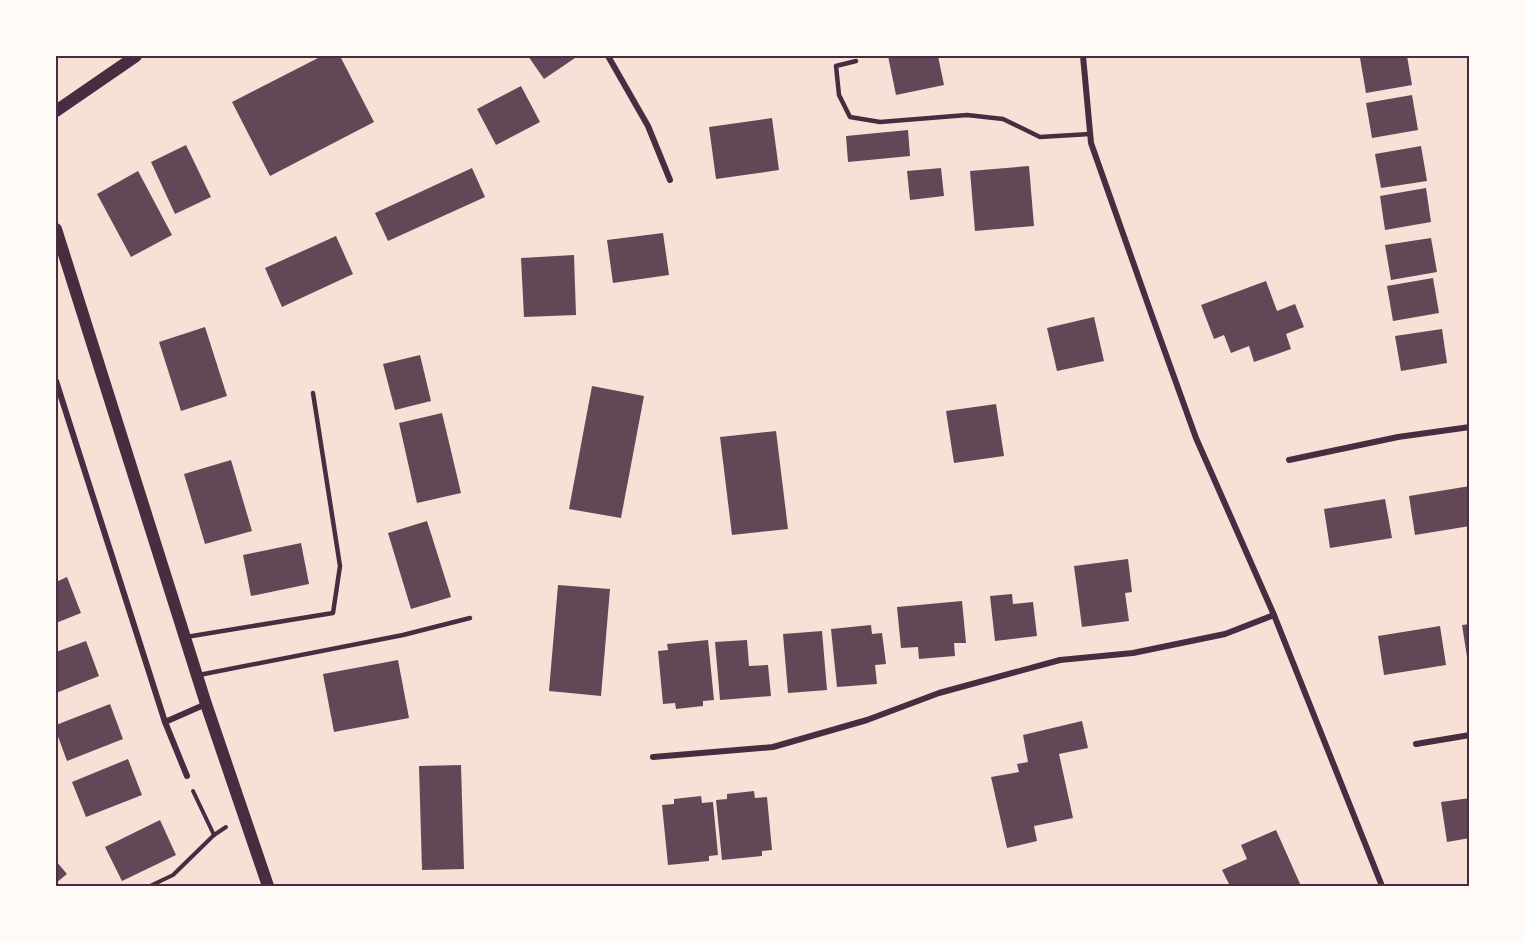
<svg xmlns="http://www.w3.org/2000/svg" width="1525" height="942" viewBox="0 0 1525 942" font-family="'Sofia Sans Condensed',sans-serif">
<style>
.building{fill:#644757}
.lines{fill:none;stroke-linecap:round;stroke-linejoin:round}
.path{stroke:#4a2c40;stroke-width:4}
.service{stroke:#4a2c40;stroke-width:4.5}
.minor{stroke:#4a2c40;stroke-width:6}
.secondary{stroke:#4a2c40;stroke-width:12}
.neatline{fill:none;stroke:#4a2c40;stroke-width:2}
</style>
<rect width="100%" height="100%" fill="#f7e1d7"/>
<!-- building -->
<g class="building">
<path d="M 322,56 L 340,56 L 374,122 L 270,176 L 232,102 Z"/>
<path d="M 528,56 L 578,56 L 544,79 Z"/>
<path d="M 888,56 L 938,56 L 944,85 L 896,95 Z"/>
<path d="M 1376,56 L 1407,56 L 1412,85 L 1366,93 L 1360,58 Z"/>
<path d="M 521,86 L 540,122 L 496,145 L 477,109 Z"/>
<path d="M 1412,95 L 1418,130 L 1372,138 L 1366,103 Z"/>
<path d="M 772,118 L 779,170 L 716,179 L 709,127 Z"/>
<path d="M 908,130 L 910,156 L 848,162 L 846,136 Z"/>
<path d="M 186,145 L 211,197 L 175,214 L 151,162 Z"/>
<path d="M 1421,146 L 1427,181 L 1381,188 L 1375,154 Z"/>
<path d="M 1029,166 L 1034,226 L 975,231 L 970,171 Z"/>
<path d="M 472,168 L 485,197 L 388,241 L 375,213 Z"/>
<path d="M 941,168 L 944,196 L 910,200 L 907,171 Z"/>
<path d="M 138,171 L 172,235 L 131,257 L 97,194 Z"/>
<path d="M 1426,188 L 1431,222 L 1385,230 L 1380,196 Z"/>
<path d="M 663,233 L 669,275 L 613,283 L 607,240 Z"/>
<path d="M 336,236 L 353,274 L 282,307 L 265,268 Z"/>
<path d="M 1431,238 L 1437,272 L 1391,280 L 1385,245 Z"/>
<path d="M 574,255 L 576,315 L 524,317 L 521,258 Z"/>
<path d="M 1433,278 L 1439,313 L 1393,321 L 1387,286 Z"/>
<path d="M 1266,281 L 1277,311 L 1295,304 L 1304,327 L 1286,334 L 1291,349 L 1254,362 L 1249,346 L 1231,353 L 1224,335 L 1214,339 L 1201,305 Z"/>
<path d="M 1094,317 L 1104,361 L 1057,371 L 1047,328 Z"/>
<path d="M 205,327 L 227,396 L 181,411 L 159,342 Z"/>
<path d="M 1442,329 L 1447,363 L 1401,371 L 1395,336 Z"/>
<path d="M 420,355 L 431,401 L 395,410 L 383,364 Z"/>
<path d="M 592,386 L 644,396 L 621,518 L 569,509 Z"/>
<path d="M 996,404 L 1004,456 L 954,463 L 946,411 Z"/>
<path d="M 442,413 L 461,493 L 417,503 L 399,423 Z"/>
<path d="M 776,431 L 788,529 L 732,535 L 720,437 Z"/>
<path d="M 231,460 L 252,531 L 205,544 L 184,474 Z"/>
<path d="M 1470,486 L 1470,526 L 1415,535 L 1409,496 Z"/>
<path d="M 1385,499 L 1392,538 L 1330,548 L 1324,509 Z"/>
<path d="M 427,521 L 451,597 L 411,609 L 388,533 Z"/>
<path d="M 301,543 L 309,584 L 251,596 L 243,555 Z"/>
<path d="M 1128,559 L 1132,592 L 1125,593 L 1129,621 L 1082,627 L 1074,566 Z"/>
<path d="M 67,577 L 81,613 L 56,623 L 56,582 Z"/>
<path d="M 558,585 L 610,589 L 601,696 L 549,691 Z"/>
<path d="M 1012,594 L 1013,604 L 1033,602 L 1037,636 L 995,641 L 990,596 Z"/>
<path d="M 962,601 L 966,643 L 954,643 L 955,656 L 919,659 L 918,647 L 901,648 L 897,607 Z"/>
<path d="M 1470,624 L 1470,663 L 1468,663 L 1462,625 Z"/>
<path d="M 871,625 L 872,634 L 882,633 L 886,664 L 875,665 L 877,684 L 837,687 L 831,629 Z"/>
<path d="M 1440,626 L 1446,665 L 1384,675 L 1378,636 Z"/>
<path d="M 822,631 L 827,690 L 788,693 L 783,634 Z"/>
<path d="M 708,640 L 714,700 L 703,701 L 703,706 L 676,709 L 675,703 L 663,704 L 658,651 L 668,650 L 667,644 Z"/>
<path d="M 747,640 L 749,666 L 768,665 L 771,696 L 720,700 L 715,642 Z"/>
<path d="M 86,641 L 99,676 L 56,693 L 56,652 Z"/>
<path d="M 398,660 L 409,718 L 334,732 L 323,674 Z"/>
<path d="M 110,704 L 123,739 L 67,761 L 56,731 L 56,725 Z"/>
<path d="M 1082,721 L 1088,748 L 1059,754 L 1073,818 L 1034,826 L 1037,841 L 1007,848 L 991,777 L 1019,772 L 1017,764 L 1028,762 L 1023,735 Z"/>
<path d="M 128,759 L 142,795 L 86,817 L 72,782 Z"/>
<path d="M 461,765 L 464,869 L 422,870 L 419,766 Z"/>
<path d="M 754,791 L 755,798 L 767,797 L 772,850 L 762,851 L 762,856 L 722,860 L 716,800 L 727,799 L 727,794 Z"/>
<path d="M 701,796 L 702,803 L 713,802 L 718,855 L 709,856 L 709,861 L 668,865 L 662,805 L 674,804 L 674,799 Z"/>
<path d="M 1470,798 L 1470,838 L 1447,842 L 1441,802 Z"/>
<path d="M 160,820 L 176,855 L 122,881 L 105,847 Z"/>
<path d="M 1276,830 L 1301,886 L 1259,886 L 1257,884 L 1252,886 L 1230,886 L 1222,870 L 1247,859 L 1241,845 Z"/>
<path d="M 56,861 L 67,874 L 56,883 Z"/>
</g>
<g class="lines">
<!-- path -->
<g class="path">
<path d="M 214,835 L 226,827"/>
<path d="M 150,886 L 173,875 L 214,835 L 193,791"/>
</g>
<!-- service -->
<g class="service">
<path d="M 856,61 L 836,66 L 839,95 L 850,117 L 880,122 L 967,115 L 1003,119 L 1040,137 L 1090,134"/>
<path d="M 186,637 L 333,613 L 340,566 L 313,393"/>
<path d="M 199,675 L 403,635 L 470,618"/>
</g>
<!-- minor -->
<g class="minor">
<path d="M 608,56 L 648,126 L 670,180"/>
<path d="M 1083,56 L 1091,143 L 1151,313 L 1196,438 L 1274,615 L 1382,886"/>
<path d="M 56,381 L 165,722 L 187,776"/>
<path d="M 1289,460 L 1398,437 L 1470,427"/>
<path d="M 165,722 L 206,704"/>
<path d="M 1416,744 L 1470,735"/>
<path d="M 653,757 L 773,747 L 867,720 L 939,693 L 1060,660 L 1133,653 L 1225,634 L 1274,615"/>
</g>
<!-- secondary -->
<g class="secondary">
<path d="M 56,111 L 136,56"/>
<path d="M 56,229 L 206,704 L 268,886"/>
</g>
</g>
<!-- border -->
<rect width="1525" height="942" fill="none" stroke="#fffaf5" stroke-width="114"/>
<rect x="57" y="57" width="1411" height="828" class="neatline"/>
</svg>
